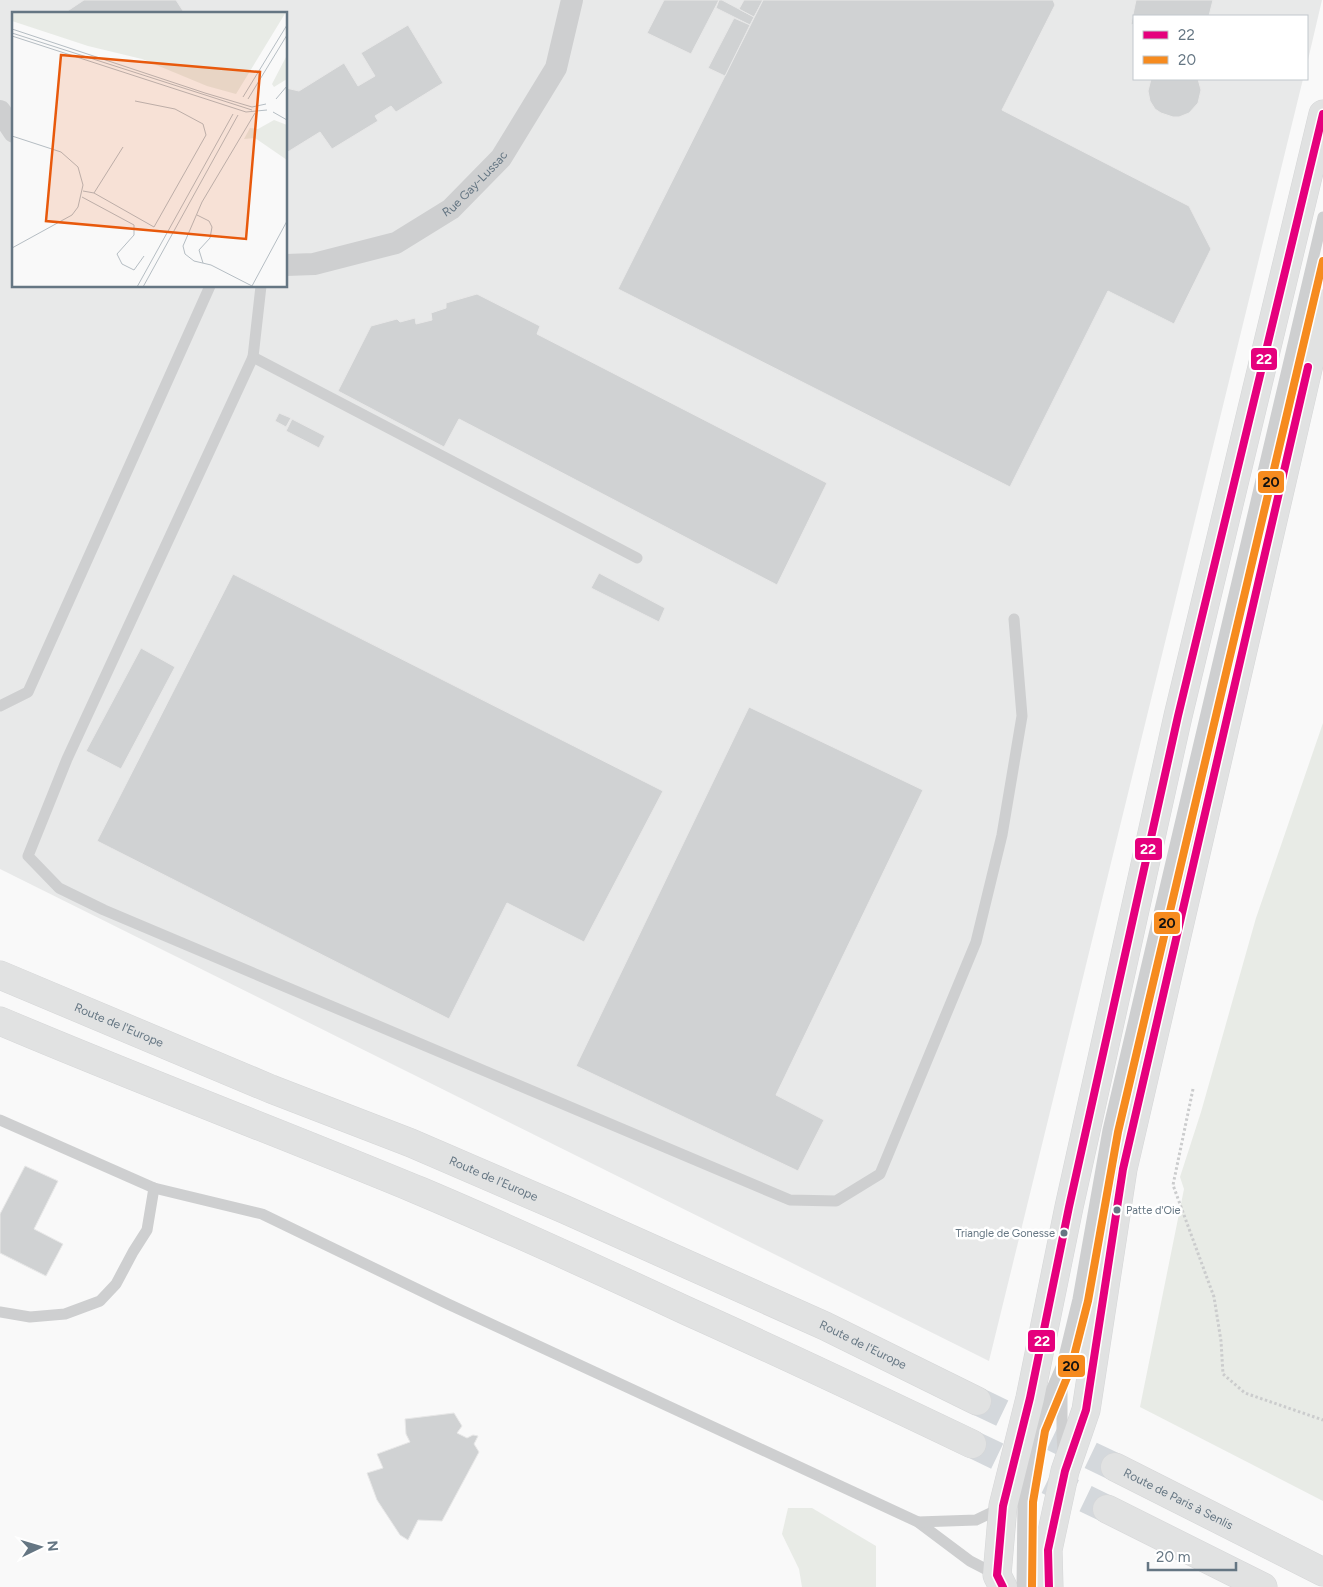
<svg xmlns="http://www.w3.org/2000/svg" width="1323" height="1587" viewBox="0 0 1323 1587" font-family="Figtree,sans-serif">
<style>
.built{fill:#e8e9e9;fill-rule:evenodd}
.green{fill:#e8ebe6}
.building{fill:#d0d2d3;stroke:#e8e8e8}
.lines{fill:none;stroke-linecap:round;stroke-linejoin:round}
.primary-tunnel{stroke:#d4d8dc;stroke-width:28;stroke-dasharray:28 14;stroke-linecap:butt}
.secondary-casing{stroke:#d5d6d7;stroke-width:29}
.primary-casing{stroke:#d5d6d7;stroke-width:29}
.path{stroke:#cbcccd;stroke-width:3;stroke-dasharray:2.5 2.5;stroke-linecap:butt}
.lane{stroke:#cecfd0;stroke-width:11}
.street{stroke:#cecfd0;stroke-width:22}
.secondary{stroke:#e1e2e2;stroke-width:28}
.primary{stroke:#e1e2e2;stroke-width:28}
.bus-1-casing{stroke:#fff;stroke-width:11}
.bus-2-casing{stroke:#fff;stroke-width:11}
.bus-1{stroke:#e5007d;stroke-width:8}
.bus-2{stroke:#f68b1f;stroke-width:8}
.bus-dot{fill:#657683;stroke:#fff;stroke-width:2}
.labels{text-anchor:middle;dominant-baseline:central;stroke-width:5;stroke-linejoin:round;paint-order:stroke}
.bus-label{font-size:11px;fill:#657683;stroke:#fff;text-anchor:start}
.street-label{font-size:12px;fill:#657683;stroke:#fff}
.inset-road{fill:none;stroke:#b5bdc3;stroke-width:1}
.view{fill:#e8590c;fill-opacity:0.15;stroke:#e8590c;stroke-width:2.5}
.inset-edge{fill:none;stroke:#657683;stroke-width:2.5}
.line-badge{stroke:#fff;stroke-width:2}
.badge-label{font-size:14px;text-anchor:middle;font-weight:bold;fill:#fff}
.pale-badge-label{font-size:14px;text-anchor:middle;font-weight:bold;fill:#111}
</style>
<rect width="100%" height="100%" fill="#f9f9f9"/>
<!-- built -->
<path class="built" d="M 0,0 L 1322,0 L 1307,64 L 1307,16 L 1134,16 L 1134,79 L 1303,79 L 989,1361 L 0,869 ZM 14,14 L 286,14 L 286,286 L 14,286 Z"/>
<!-- green -->
<g class="green">
<path d="M 1323,723 L 1323,1501 L 1140,1407 L 1184,1189 L 1180,1177 L 1201,1112 L 1256,918 Z"/>
<path d="M 788,1508 L 812,1508 L 876,1546 L 876,1587 L 802,1587 L 799,1569 L 782,1534 Z"/>
</g>
<!-- building -->
<g class="building">
<path d="M 84,0 L 176,0 L 185,14 L 63,14 Z"/>
<path d="M 664,0 L 719,0 L 691,54 L 647,33 Z"/>
<path d="M 719,0 L 722,0 L 754,17 L 750,25 L 716,8 Z"/>
<path d="M 744,0 L 763,0 L 754,17 L 739,9 Z"/>
<path d="M 763,0 L 1053,0 L 1055,5 L 1002,110 L 1189,206 L 1211,249 L 1174,324 L 1108,291 L 1010,487 L 618,289 Z"/>
<path d="M 1136,0 L 1213,0 L 1209,16 L 1134,16 L 1134,25 L 1131,24 Z"/>
<path d="M 734,18 L 750,25 L 725,76 L 708,68 Z"/>
<path d="M 408,25 L 443,83 L 396,112 L 391,106 L 375,116 L 378,121 L 332,149 L 320,132 L 286,153 L 286,88 L 299,91 L 344,63 L 358,86 L 375,76 L 361,53 Z"/>
<path d="M 1151,79 L 1198,79 L 1201,90 L 1198,103 L 1189,113 L 1179,117 L 1173,117 L 1161,113 L 1155,109 L 1150,101 L 1148,91 Z"/>
<path d="M 477,294 L 540,326 L 537,334 L 827,483 L 777,585 L 459,419 L 444,447 L 338,391 L 371,326 L 397,319 L 400,322 L 415,318 L 416,324 L 432,320 L 431,313 L 446,308 L 446,303 Z"/>
<path d="M 279,413 L 291,418 L 286,427 L 275,421 Z"/>
<path d="M 292,419 L 325,436 L 319,448 L 286,431 Z"/>
<path d="M 599,573 L 665,608 L 659,622 L 591,588 Z"/>
<path d="M 233,574 L 663,791 L 584,942 L 507,903 L 449,1019 L 97,841 Z"/>
<path d="M 141,648 L 175,667 L 121,769 L 86,751 Z"/>
<path d="M 749,707 L 923,790 L 776,1095 L 824,1120 L 798,1171 L 576,1066 Z"/>
<path d="M 25,1166 L 58,1181 L 34,1229 L 63,1244 L 46,1276 L 0,1253 L 0,1214 Z"/>
<path d="M 454,1413 L 462,1426 L 457,1433 L 467,1438 L 473,1435 L 478,1436 L 474,1444 L 479,1452 L 442,1521 L 418,1520 L 408,1540 L 400,1535 L 377,1500 L 367,1473 L 383,1468 L 377,1454 L 410,1442 L 406,1434 L 405,1419 Z"/>
</g>
<g class="lines">
<!-- primary-tunnel -->
<g class="primary-tunnel">
<path d="M 977,1401 L 1115,1467"/>
<path d="M 972,1444 L 1107,1509"/>
</g>
<!-- secondary casing -->
<g class="secondary-casing">
<g id="secondary">
<path d="M 1003,1587 L 997,1575 L 1003,1506 L 1030,1398 L 1069,1207 L 1178,716 L 1323,114"/>
<path d="M 1049,1587 L 1048,1550 L 1065,1471 L 1086,1410 L 1123,1169 L 1323,304"/>
</g>
</g>
<!-- primary casing -->
<g class="primary-casing">
<g id="primary">
<path id="s2" d="M 0,975 L 271,1089 L 411,1143 L 566,1210 L 825,1326 L 977,1401"/>
<path d="M 0,1021 C 139,1080 280,1133 420,1191 C 510,1229 599,1270 687,1311 C 783,1354 878,1399 972,1444"/>
<path id="s3" d="M 1115,1467 L 1323,1572"/>
<path d="M 1107,1509 L 1263,1587"/>
</g>
</g>
<!-- path -->
<path class="path" d="M 1193,1089 L 1173,1185 L 1214,1297 L 1221,1341 L 1223,1374 L 1245,1393 L 1323,1420"/>
<!-- lane -->
<g class="lane">
<path d="M 261,286 L 253,357 L 637,558"/>
<path d="M 253,357 L 67,759 L 28,856 L 59,888 L 104,910 L 790,1200 L 836,1201 L 880,1174 L 976,942 L 1002,835 L 1022,716 L 1014,619"/>
<path d="M 0,706 L 28,692 L 210,286"/>
<path d="M 0,1120 L 154,1188 L 262,1214 L 448,1304 L 918,1522 L 970,1561 L 997,1575"/>
<path d="M 0,1312 L 30,1317 L 65,1314 L 100,1301 L 116,1284 L 133,1252 L 147,1230 L 154,1188"/>
<path d="M 1062,1370 L 1062,1434 L 1063,1451"/>
<path d="M 918,1522 L 976,1520 L 1001,1508"/>
<path d="M 1022,1587 L 1023,1501 L 1035,1428 L 1062,1365 L 1078,1299 L 1108,1130 L 1323,217"/>
</g>
<!-- street -->
<g class="street">
<path d="M 0,111 L 14,132"/>
<path id="s1" d="M 286,265 L 314,264 L 396,243 L 451,209 L 501,158 L 556,68 L 572,0"/>
</g>
<!-- secondary -->
<use href="#secondary" class="secondary"/>
<!-- primary -->
<use href="#primary" class="primary"/>
<!-- bus-1 casing -->
<g class="bus-1-casing">
<g id="bus-1">
<path d="M 1003,1587 L 997,1575 L 1003,1506 L 1030,1398 L 1069,1207 L 1178,716 L 1323,114"/>
<path d="M 1049,1587 L 1048,1550 L 1065,1471 L 1086,1410 L 1123,1169 L 1308,367"/>
</g>
</g>
<!-- bus-2 casing -->
<g class="bus-2-casing">
<path id="bus-2" d="M 1032,1587 L 1033,1502 L 1045,1431 L 1071,1368 L 1088,1301 L 1118,1132 L 1323,261"/>
</g>
<!-- bus-1 -->
<use href="#bus-1" class="bus-1"/>
<!-- bus-2 -->
<use href="#bus-2" class="bus-2"/>
</g>
<!-- markers -->
<g class="bus-dot">
<circle cx="1117" cy="1210" r="4.5"/>
<circle cx="1064" cy="1233" r="4.5"/>
</g>
<g class="labels">
<!-- bus labels -->
<g class="bus-label">
<text x="1126" y="1210">Patte d'Oie</text>
<text x="1055" y="1233" text-anchor="end">Triangle de Gonesse</text>
</g>
<!-- street labels -->
<g class="street-label">
<text stroke="none"><textPath href="#s1" startOffset="212">Rue Gay-Lussac</textPath></text>
<text stroke="none"><textPath href="#s2" startOffset="129">Route de l'Europe</textPath></text>
<text stroke="none"><textPath href="#s2" startOffset="534">Route de l'Europe</textPath></text>
<text stroke="none"><textPath href="#s2" startOffset="939">Route de l'Europe</textPath></text>
<text stroke="none"><textPath href="#s3" startOffset="71">Route de Paris à Senlis</textPath></text>
</g>
</g>
<!-- overview -->
<g transform="translate(12 12)">
<rect width="275" height="275" fill="#f9f9f9"/>
<path d="M 0,0 L 274,0 L 224,82 L 195,74 L 130,47 L 76,34 L 0,9 ZM 275,43 L 275,67 L 262,75 L 260,72 ZM 262,108 L 275,113 L 275,148 L 243,126 L 232,127 L 238,116 L 246,117 Z" fill="#e8ebe6"/>
<path class="inset-road" d="M 0,17 L 193,81 L 240,95 L 254,92M 0,21 L 240,98M 0,24 L 234,100 L 255,98M 231,85 L 275,13M 236,87 L 275,23M 264,87 L 275,74M 261,100 L 275,108M 243,101 L 190,190 L 171,234 L 173,242 L 182,249 L 199,253 L 240,274 L 275,209M 0,124 L 49,140 L 66,155 L 71,173 L 66,195 L 60,203 L 0,236M 71,179 L 82,181 L 111,135M 82,181 L 142,215 L 194,123 L 191,112 L 163,97 L 123,89M 70,185 L 122,213 L 122,223 L 105,242 L 110,252 L 122,258 L 132,244M 185,203 L 197,209 L 200,215 L 198,226 L 187,238 L 191,251M 125,275 L 221,102M 131,275 L 226,103"/>
<path class="view" d="M 49,43 L 248,60 L 234,227 L 34,209 Z"/>
<rect width="275" height="275" class="inset-edge"/>
</g>
<g class="line-badge">
<rect x="1250" y="347" width="28" height="24" rx="5" fill="#e5007d"/>
<rect x="1257" y="470" width="28" height="24" rx="5" fill="#f68b1f"/>
<rect x="1134" y="837" width="29" height="24" rx="5" fill="#e5007d"/>
<rect x="1153" y="911" width="28" height="24" rx="5" fill="#f68b1f"/>
<rect x="1027" y="1329" width="29" height="24" rx="5" fill="#e5007d"/>
<rect x="1057" y="1354" width="29" height="24" rx="5" fill="#f68b1f"/>
</g>
<g class="badge-label">
<text x="1264" y="364">22</text>
<text x="1148" y="854">22</text>
<text x="1042" y="1346">22</text>
</g>
<g class="pale-badge-label">
<text x="1271" y="487">20</text>
<text x="1167" y="928">20</text>
<text x="1071" y="1371">20</text>
</g>
<!-- legend -->
<rect x="1133" y="15" width="175" height="65" fill="#ffffff" stroke="#c1c8cd"/>
<rect x="1143" y="31" width="25" height="8" fill="#e5007d" stroke="#c1c8cd"/>
<text x="1178" y="40" font-size="15" fill="#657683">22</text>
<rect x="1143" y="56" width="25" height="8" fill="#f68b1f" stroke="#c1c8cd"/>
<text x="1178" y="65" font-size="15" fill="#657683">20</text>
<!-- north arrow -->
<g transform="translate(40 1547) rotate(85)" stroke="#ffffff" stroke-width="4" paint-order="stroke">
<path d="M0-4L9 19L0 12L-9 19Z" fill="#657683"/>
<text y="-8" font-size="14" font-weight="bold" text-anchor="middle" fill="#657683">N</text>
</g>
<!-- scale -->
<path d="M1148 1562v8h88v-8" fill="none" stroke="#657683" stroke-width="2.5"/>
<text x="1156" y="1562" font-size="15" fill="#657683" stroke="#ffffff" stroke-width="4" paint-order="stroke">20 m</text>
</svg>
